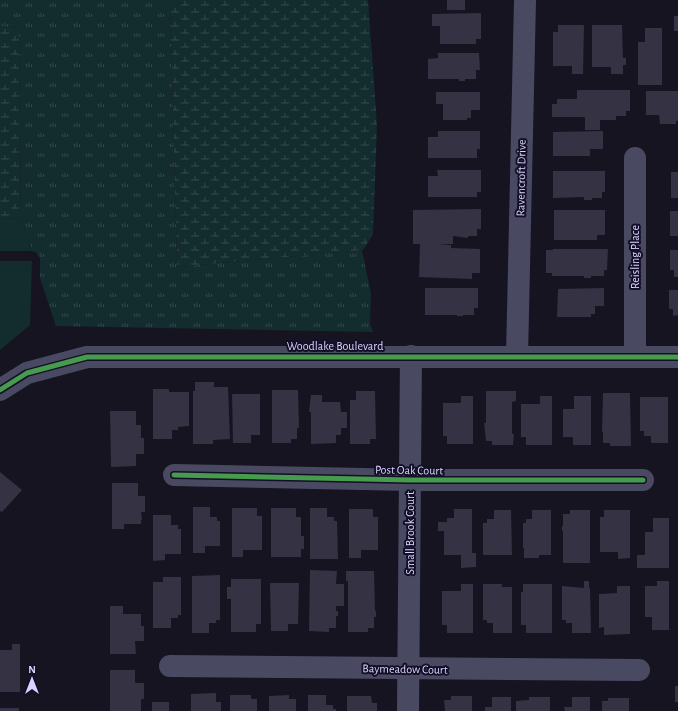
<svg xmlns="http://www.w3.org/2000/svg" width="678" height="711" viewBox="0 0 678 711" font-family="'Alegreya Sans',sans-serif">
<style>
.grass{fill:url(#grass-tufts)}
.wetland{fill:url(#wetland-marsh)}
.park{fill:#132c2d}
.building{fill:#343243}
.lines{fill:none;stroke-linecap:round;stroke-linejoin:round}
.minor{stroke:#4a4962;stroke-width:22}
.tertiary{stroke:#4a4962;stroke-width:22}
.cycleway-casing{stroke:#130f26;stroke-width:8}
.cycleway{stroke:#469c4c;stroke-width:5}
.labels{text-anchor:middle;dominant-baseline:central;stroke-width:4;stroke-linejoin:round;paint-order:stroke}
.street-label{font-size:12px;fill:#d9d4ff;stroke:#130f26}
</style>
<defs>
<pattern id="grass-tufts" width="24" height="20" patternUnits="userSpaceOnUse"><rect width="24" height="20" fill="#132c2d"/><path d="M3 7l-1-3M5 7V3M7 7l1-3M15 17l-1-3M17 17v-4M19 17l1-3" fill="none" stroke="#354a4c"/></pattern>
<pattern id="wetland-marsh" width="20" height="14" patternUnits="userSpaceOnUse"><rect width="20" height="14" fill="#132c2d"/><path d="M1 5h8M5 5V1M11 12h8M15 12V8" fill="none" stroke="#354a4c"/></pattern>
</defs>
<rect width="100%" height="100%" fill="#161421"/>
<!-- grass -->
<path class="grass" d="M 0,0 L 170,0 L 177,267 L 362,250 L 371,294 L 370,324 L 373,332 L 56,326 L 40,278 L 40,258 L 37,253 L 32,251 L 21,218 L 19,28 L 0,26 Z"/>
<!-- wetland -->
<g class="wetland">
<path d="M 170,0 L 368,0 L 377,126 L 373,234 L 363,250 L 177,267 Z"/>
<path d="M 0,26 L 19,28 L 21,218 L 0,219 Z"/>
</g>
<!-- park -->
<g class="park">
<path d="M 21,218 L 32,251 L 0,251 L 0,219 Z"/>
<path d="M 0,261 L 32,261 L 30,325 L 0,350 Z"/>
</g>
<!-- building -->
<g class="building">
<rect x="447" y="0" width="18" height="10"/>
<path d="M 481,13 L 481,39 L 476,39 L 476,44 L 440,44 L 440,26 L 432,26 L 432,14 Z"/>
<rect x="674" y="16" width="4" height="15"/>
<path d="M 558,25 L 584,25 L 583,74 L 572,74 L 572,66 L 553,66 L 553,32 L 558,32 Z"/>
<path d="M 592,25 L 622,25 L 623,58 L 626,58 L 626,65 L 623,65 L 623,74 L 611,74 L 611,67 L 592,67 Z"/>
<path d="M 645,28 L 662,28 L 662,85 L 638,85 L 638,42 L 645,42 Z"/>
<path d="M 438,53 L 479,53 L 480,70 L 476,70 L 476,79 L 465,79 L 465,81 L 459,81 L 459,79 L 428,79 L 428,59 L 438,58 Z"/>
<path d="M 577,90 L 630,90 L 630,111 L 626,111 L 626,116 L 616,116 L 616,120 L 600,120 L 600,130 L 585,130 L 585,117 L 552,117 L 552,104 L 557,104 L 557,99 L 577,99 Z"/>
<path d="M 646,91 L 678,91 L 678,121 L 676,121 L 676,124 L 660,124 L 659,115 L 646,115 Z"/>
<path d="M 436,92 L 480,92 L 480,110 L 471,110 L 471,118 L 467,118 L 467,120 L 443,120 L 443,104 L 436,104 Z"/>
<path d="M 438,131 L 480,131 L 480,149 L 477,149 L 477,158 L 428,158 L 428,137 L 438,137 Z"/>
<path d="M 603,131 L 603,149 L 590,149 L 590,156 L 553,156 L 553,132 Z"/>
<path d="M 437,170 L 481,170 L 481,192 L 477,192 L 477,197 L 428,197 L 428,176 L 438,176 Z"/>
<path d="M 553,171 L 605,171 L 605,192 L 602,192 L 602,198 L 592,198 L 592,200 L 584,200 L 584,197 L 553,198 Z"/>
<rect x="671" y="172" width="7" height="26"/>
<path d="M 481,209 L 481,229 L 477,229 L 477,236 L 468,236 L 468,238 L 453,236 L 453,244 L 439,244 L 451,245 L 451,248 L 480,249 L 480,273 L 472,273 L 472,279 L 419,277 L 420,244 L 413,244 L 413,210 Z"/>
<path d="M 554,210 L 605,210 L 605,235 L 597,235 L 597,240 L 554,240 Z"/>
<rect x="670" y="211" width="8" height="25"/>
<path d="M 553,249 L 608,249 L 607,270 L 604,270 L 604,276 L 591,276 L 591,278 L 584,278 L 584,276 L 552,276 L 552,273 L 546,273 L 546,250 L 553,250 Z"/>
<path d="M 670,250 L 678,250 L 678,277 L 674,277 L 674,270 L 670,270 Z"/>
<path d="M 425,288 L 478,288 L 478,308 L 474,308 L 474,315 L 463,315 L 463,316 L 457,316 L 457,315 L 425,315 Z"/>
<path d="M 604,288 L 604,306 L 595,306 L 595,314 L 591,314 L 591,317 L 557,317 L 558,289 Z"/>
<path d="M 669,290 L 678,290 L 678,315 L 673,316 L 673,309 L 669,309 Z"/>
<path d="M 195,382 L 214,382 L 214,387 L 228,387 L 230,439 L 213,440 L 213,444 L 193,444 L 193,391 L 195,391 Z"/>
<path d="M 153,389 L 169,389 L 169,392 L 189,392 L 189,426 L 178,427 L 178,430 L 172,430 L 172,439 L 153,439 Z"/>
<path d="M 272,390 L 298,390 L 299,428 L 297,428 L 297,439 L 291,439 L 291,443 L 272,443 Z"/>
<path d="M 356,391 L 375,391 L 376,439 L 370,439 L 370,444 L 350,444 L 350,400 L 356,400 Z"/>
<path d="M 486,391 L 516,391 L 516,401 L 512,402 L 512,434 L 514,434 L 513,445 L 492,445 L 492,441 L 486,441 L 484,423 L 486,423 Z"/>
<path d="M 603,393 L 630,393 L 631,446 L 610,446 L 610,443 L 603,443 L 603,432 L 602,432 Z"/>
<path d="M 232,394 L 260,394 L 260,435 L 251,435 L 251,443 L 233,443 Z"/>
<path d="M 311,395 L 322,395 L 322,402 L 340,402 L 341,412 L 347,412 L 347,428 L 341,428 L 341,435 L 336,435 L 336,443 L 311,444 L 311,412 L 309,412 Z"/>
<path d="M 461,396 L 473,396 L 473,444 L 447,444 L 447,436 L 443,436 L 443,403 L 461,403 Z"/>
<path d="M 540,396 L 552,396 L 552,445 L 526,445 L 526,437 L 521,437 L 521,404 L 540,404 Z"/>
<path d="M 574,396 L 591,396 L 591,445 L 573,445 L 573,437 L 563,437 L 563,409 L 574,409 Z"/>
<path d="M 640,397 L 668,397 L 668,443 L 651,443 L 651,436 L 644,436 L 644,431 L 640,431 Z"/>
<path d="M 110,411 L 136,411 L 136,425 L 141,425 L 141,438 L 144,438 L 144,454 L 136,454 L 136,466 L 111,467 Z"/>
<path d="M 0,472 L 22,490 L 2,512 L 0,511 Z"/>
<path d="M 112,483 L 138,483 L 138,496 L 145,496 L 145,512 L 141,512 L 142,520 L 141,520 L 141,524 L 124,524 L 124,529 L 112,529 Z"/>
<path d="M 193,507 L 210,507 L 210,517 L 217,517 L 217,521 L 220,521 L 220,546 L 205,546 L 205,553 L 193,553 Z"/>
<path d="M 232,508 L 257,508 L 257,516 L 262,516 L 262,550 L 243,550 L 243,557 L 232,557 Z"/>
<path d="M 271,508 L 296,508 L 296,517 L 301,517 L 301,536 L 304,536 L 304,549 L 301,549 L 301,557 L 271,557 Z"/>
<path d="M 310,508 L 327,508 L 327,517 L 334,517 L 334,521 L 337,521 L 338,559 L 310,559 Z"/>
<path d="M 349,509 L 373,509 L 373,517 L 378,517 L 378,550 L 361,550 L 361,558 L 349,558 Z"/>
<path d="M 454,509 L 472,509 L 472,553 L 476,553 L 476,567 L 461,568 L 461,555 L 444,555 L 444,531 L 438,531 L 438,522 L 447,522 L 447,518 L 454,518 Z"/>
<path d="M 494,510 L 511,510 L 512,555 L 483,555 L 483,523 L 487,523 L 487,519 L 494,519 Z"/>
<path d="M 532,510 L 551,510 L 551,555 L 539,555 L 539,558 L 524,558 L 524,548 L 523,548 L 523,523 L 526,523 L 526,519 L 532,519 Z"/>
<path d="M 570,510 L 590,510 L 590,563 L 563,563 L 563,531 L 562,531 L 562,526 L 563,526 L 563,514 L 570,514 Z"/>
<path d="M 604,510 L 630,510 L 630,558 L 618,559 L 618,552 L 600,552 L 600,517 L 604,517 Z"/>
<path d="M 153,515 L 171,515 L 171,525 L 178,525 L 178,529 L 181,529 L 181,554 L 165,554 L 165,560 L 153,561 Z"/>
<path d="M 653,518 L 669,518 L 669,568 L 637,568 L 637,555 L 645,555 L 645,532 L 653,532 Z"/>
<path d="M 310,570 L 337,571 L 336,584 L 344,584 L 344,606 L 336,606 L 336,611 L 338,611 L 338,616 L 336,616 L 336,628 L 329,628 L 329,632 L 309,631 Z"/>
<path d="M 346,571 L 374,571 L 375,611 L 376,611 L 376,617 L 374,617 L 374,628 L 368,628 L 368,632 L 348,632 L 348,581 L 346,581 Z"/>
<path d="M 220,575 L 220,620 L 216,620 L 216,623 L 209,623 L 209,633 L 192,633 L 192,576 Z"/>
<path d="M 163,577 L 181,577 L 181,615 L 178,615 L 178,618 L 171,618 L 171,628 L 153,628 L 153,582 L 163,582 Z"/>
<path d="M 231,579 L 261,579 L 261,624 L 256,624 L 256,632 L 231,632 L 231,599 L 227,599 L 227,587 L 231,587 Z"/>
<path d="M 584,581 L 589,581 L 589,588 L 590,588 L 591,633 L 572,633 L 572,623 L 566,623 L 566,620 L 562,620 L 562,586 L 584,588 Z"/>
<path d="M 657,581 L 669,581 L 669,630 L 652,630 L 652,617 L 645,617 L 645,586 L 657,586 Z"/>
<path d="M 270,583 L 299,583 L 298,624 L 288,624 L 288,631 L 271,631 Z"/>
<path d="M 461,584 L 473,584 L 473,633 L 447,633 L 447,625 L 442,625 L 442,591 L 461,591 Z"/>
<path d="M 483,584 L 502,584 L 502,587 L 512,587 L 512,633 L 493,633 L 493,623 L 487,623 L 487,620 L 483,620 Z"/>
<path d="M 523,584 L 552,584 L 552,633 L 526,633 L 526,625 L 521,625 L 521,592 L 523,592 Z"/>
<path d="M 617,586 L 630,586 L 630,634 L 604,635 L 604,627 L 599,628 L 599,594 L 617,593 Z"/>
<path d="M 110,606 L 123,606 L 123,614 L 141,614 L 141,626 L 144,626 L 144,641 L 135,641 L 136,654 L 110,654 Z"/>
<path d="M 12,644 L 20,644 L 20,692 L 0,692 L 0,650 L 12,650 Z"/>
<path d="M 110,670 L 135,670 L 135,683 L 144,683 L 144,699 L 141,699 L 141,711 L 110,711 Z"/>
<rect x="675" y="686" width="3" height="16"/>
<path d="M 216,693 L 216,702 L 221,702 L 221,711 L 191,711 L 191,694 Z"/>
<path d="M 230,695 L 251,695 L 251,699 L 257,699 L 257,711 L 230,711 Z"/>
<path d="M 289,695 L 289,699 L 296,699 L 296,711 L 269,711 L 269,696 Z"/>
<path d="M 308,695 L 326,695 L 326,705 L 333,705 L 333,709 L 336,709 L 336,711 L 308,711 Z"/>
<path d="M 347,696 L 371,696 L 372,703 L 377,703 L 377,711 L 347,711 Z"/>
<path d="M 451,696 L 472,696 L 472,711 L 445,711 L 444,700 L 451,700 Z"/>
<path d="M 492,697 L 511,697 L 511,711 L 485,711 L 485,707 L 492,707 Z"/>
<path d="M 529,697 L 550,697 L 550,711 L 516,711 L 516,701 L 529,700 Z"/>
<path d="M 572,697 L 590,697 L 590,711 L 565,711 L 564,707 L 572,707 Z"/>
<path d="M 608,698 L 629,698 L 629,711 L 602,711 L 602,701 L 608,701 Z"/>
<rect x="152" y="702" width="17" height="9"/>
<rect x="0" y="708" width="19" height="3"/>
</g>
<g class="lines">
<!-- minor -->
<g class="minor">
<path d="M 635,158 L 635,357"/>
<path d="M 517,356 L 525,0"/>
<path d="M 174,475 L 410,480 L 643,480"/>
<path d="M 170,666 L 639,670"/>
<path d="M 408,711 L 411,356"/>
</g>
<!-- tertiary -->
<path class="tertiary" d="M 0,390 L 27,373 L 87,357 L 678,357"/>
<!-- cycleway casing -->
<g class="cycleway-casing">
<g id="cycleway">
<path d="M 0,390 L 27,373 L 87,357 L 678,357"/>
<path d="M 174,475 L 410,480 L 643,480"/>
</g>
</g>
<!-- cycleway -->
<use href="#cycleway" class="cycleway"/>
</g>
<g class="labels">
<!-- street labels -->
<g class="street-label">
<text transform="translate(521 178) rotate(-89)">Ravencroft Drive</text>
<text transform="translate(635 257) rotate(-90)">Reisling Place</text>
<text x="335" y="346">Woodlake Boulevard</text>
<text transform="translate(409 470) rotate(1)">Post Oak Court</text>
<text transform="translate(410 533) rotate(-90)">Small Brook Court</text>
<text transform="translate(405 669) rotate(1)">Baymeadow Court</text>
</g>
</g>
<!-- north arrow -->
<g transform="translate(32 679)" stroke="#130f26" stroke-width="3" paint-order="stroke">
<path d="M0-3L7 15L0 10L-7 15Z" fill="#d9d4ff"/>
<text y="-6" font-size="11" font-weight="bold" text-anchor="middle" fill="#d9d4ff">N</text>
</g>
</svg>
